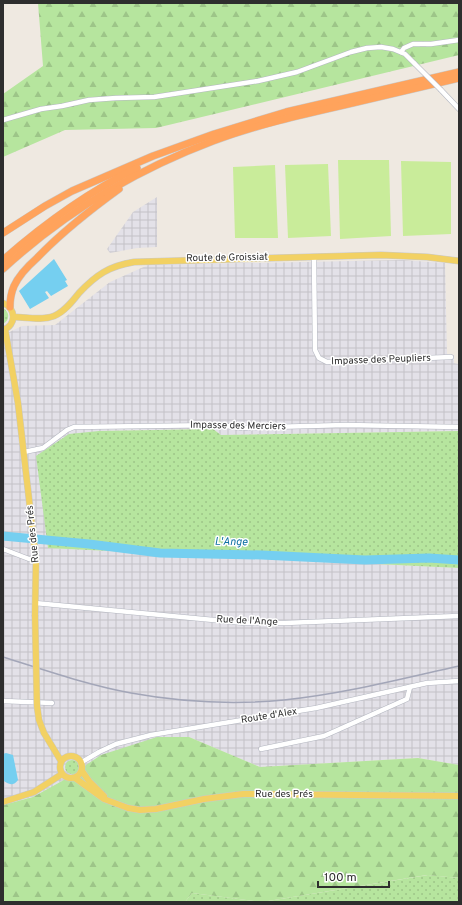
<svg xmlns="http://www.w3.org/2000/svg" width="462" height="905" viewBox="0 0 462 905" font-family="Overpass,sans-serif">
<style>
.industrial{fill:url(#industrial-grid)}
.grass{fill:url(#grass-dots)}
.forest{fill:url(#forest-firs)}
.pitch{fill:#c9ec9a}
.water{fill:#75cff0}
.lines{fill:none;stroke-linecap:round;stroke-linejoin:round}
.river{stroke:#75cff0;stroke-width:9}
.minor-casing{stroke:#b4b7c1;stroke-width:5.5}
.major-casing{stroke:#c9c9c9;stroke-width:7}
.highway-casing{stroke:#c9c9c9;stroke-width:8}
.minor{stroke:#fff;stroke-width:4.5}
.major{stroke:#f2d163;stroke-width:6}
.highway{stroke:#ffa35c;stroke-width:7}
.rail{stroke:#a3a6b8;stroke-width:1.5}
.minor-bridge-casing{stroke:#b4b7c1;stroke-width:5.5;stroke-linecap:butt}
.major-bridge-casing{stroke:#c9c9c9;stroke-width:7;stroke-linecap:butt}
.minor-bridge{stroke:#fff;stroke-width:4.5}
.major-bridge{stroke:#f2d163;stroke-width:6}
.labels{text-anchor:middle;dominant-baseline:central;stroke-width:3;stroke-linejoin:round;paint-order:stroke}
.street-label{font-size:10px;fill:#2e2e2e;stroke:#fff}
.water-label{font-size:11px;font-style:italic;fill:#0d6fa3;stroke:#fff}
</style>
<defs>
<pattern id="industrial-grid" width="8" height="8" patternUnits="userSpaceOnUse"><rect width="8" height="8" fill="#e3e1e8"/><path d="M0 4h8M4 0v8" fill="none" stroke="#c3c1c7"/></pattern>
<pattern id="grass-dots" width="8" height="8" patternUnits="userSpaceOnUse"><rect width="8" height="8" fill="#b6e59e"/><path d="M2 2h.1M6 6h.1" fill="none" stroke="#9dc588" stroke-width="1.8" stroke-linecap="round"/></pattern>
<pattern id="forest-firs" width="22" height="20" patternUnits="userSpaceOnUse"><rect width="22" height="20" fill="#b6e59e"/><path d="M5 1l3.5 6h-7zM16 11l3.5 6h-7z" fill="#9dc588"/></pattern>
</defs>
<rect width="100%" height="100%" fill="#efe9e1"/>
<!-- industrial -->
<g class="industrial">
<path d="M 157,197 L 157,247 L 137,248 L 110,253 L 107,249 L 133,212 Z"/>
<path d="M 402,260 L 445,263 L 447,354 L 454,355 L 454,363 L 459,364 L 459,431 L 221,435 L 213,429 L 99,431 L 48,548 L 459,568 L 459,765 L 418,758 L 260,767 L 189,737 L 62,781 L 33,797 L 3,805 L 3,335 L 22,326 L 55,325 L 110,282 L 148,265 Z"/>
</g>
<!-- grass -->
<g class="grass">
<path d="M 3,308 C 10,312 10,320 3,324 Z"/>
<path d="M 213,429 L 221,435 L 459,431 L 459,568 L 48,548 L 36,456 L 69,434 L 99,431 Z"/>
<circle cx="72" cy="767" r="7"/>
<path d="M 428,875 L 459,878 L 459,902 L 185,902 L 192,893 L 262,902 Z"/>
</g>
<!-- forest -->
<g class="forest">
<path d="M 38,3 L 459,3 L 459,55 L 156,128 L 65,130 L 3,157 L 3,94 L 43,66 Z"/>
<path d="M 157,737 L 189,737 L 260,767 L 418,758 L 459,765 L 459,878 L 427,875 L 262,902 L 192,893 L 185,902 L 3,902 L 3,805 L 33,797 L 62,781 L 101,755 Z"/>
</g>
<!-- pitch -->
<g class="pitch">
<path d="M 338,160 L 389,160 L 391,236 L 340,239 Z"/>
<path d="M 401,161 L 451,162 L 451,234 L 403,236 Z"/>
<path d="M 328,164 L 331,236 L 288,238 L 285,165 Z"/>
<path d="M 275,165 L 278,238 L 235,238 L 233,167 Z"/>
</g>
<!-- water -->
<g class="water">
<path d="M 54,259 L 67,280 L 65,281 L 68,286 L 51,296 L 47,291 L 45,292 L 49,298 L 30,309 L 19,291 Z"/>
<path d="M 6,753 L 13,755 L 18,780 C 14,786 8,785 3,780 L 3,754 Z"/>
</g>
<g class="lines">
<!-- river -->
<path class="river" d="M 3,536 L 89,544 L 160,553 L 262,555 L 365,560 L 429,558 L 459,560"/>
<!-- minor casing -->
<g class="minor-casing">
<g id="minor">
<path d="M 401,52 L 404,48 L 413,44 L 431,44 L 459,40"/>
<path d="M 441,90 L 459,109"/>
<path d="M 3,120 L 41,109 L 62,106 L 89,100 L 116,98 L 154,97 L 258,81 L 297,72 L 351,52 L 367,48 L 381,47 L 393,49 L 405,54 L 415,64"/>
<path d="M 314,257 L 315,350 L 319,358 L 327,362 L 451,357"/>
<path d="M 24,452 L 43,448 L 67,430 L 74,427 L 221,425 L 239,428 L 345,425 L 459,427"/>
<path d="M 3,549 L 29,559 L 36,560"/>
<path d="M 35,603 L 245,623 L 285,623 L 459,616"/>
<path d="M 3,701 L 52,703"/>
<path d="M 261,749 L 324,736 L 407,699 L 410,687"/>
<path d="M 82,762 L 99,752 L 116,744 L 151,735 L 316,708 L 427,683 L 459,681"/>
</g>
</g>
<!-- major casing -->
<g class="major-casing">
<g id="major">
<path d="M 3,303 C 16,308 17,325 3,330"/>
<path d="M 14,317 C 27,317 41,321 54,316 C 64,312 72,302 79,293 C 96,275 109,266 134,262 L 381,255 L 427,257 L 459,261"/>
<path d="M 5,329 L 18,403 L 36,560 L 35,615"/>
<path d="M 44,733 L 61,761"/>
<circle cx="71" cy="767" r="11"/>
<path d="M 82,771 L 89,781 L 104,796"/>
<path d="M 75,778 L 104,799 L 128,808 L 140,810 L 156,809 L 204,799 L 243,794 L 459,796"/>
<path d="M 3,802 L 34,792 L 62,774"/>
</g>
</g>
<!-- highway casing -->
<g class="highway-casing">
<g id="highway">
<path d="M 3,233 L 45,206 L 72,191 L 153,156 L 214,134 L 286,112 L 459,72"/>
<path d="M 3,260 C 44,224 88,192 137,168"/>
<path d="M 3,269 C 64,213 136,170 213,141 C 256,125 300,115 344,105 C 382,96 421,87 459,78"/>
<path d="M 10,307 C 10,300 11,293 14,286 C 19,275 28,266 37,258 C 62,232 90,210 119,189"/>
</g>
</g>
<!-- minor -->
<use href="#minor" class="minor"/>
<!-- major -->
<use href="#major" class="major"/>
<!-- highway -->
<use href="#highway" class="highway"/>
<!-- rail -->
<path class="rail" d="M 3,657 C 45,670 87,685 131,693 C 181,702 233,705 284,700 C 343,694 401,679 459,666"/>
<!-- minor-bridge casing -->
<g class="minor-bridge-casing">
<path id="minor-bridge" d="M 415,64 L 441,90"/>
</g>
<!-- major-bridge casing -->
<g class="major-bridge-casing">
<path id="major-bridge" d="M 35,615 L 37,706 L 39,720 L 44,733"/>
</g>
<!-- minor-bridge -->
<use href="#minor-bridge" class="minor-bridge"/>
<!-- major-bridge -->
<use href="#major-bridge" class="major-bridge"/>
</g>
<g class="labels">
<!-- street labels -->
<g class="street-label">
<text transform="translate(227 258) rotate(-1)">Route de Groissiat</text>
<text transform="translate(381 360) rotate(-2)">Impasse des Peupliers</text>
<text transform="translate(238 426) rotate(1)">Impasse des Merciers</text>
<text transform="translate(33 534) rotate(-96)">Rue des Prés</text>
<text transform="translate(247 621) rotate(3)">Rue de l'Ange</text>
<text transform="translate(269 716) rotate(-9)">Route d'Alex</text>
<text x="284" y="794">Rue des Prés</text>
</g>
<!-- water labels -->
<g class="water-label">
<text transform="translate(231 542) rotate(1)">L'Ange</text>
</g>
</g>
<!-- border -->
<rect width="462" height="905" fill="none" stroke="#2e2e2e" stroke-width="8"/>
<!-- scale -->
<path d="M318 881v6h71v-6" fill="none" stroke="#2e2e2e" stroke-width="2"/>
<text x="324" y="881" font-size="12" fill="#2e2e2e" stroke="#ffffff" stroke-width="3" paint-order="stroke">100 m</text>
</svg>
